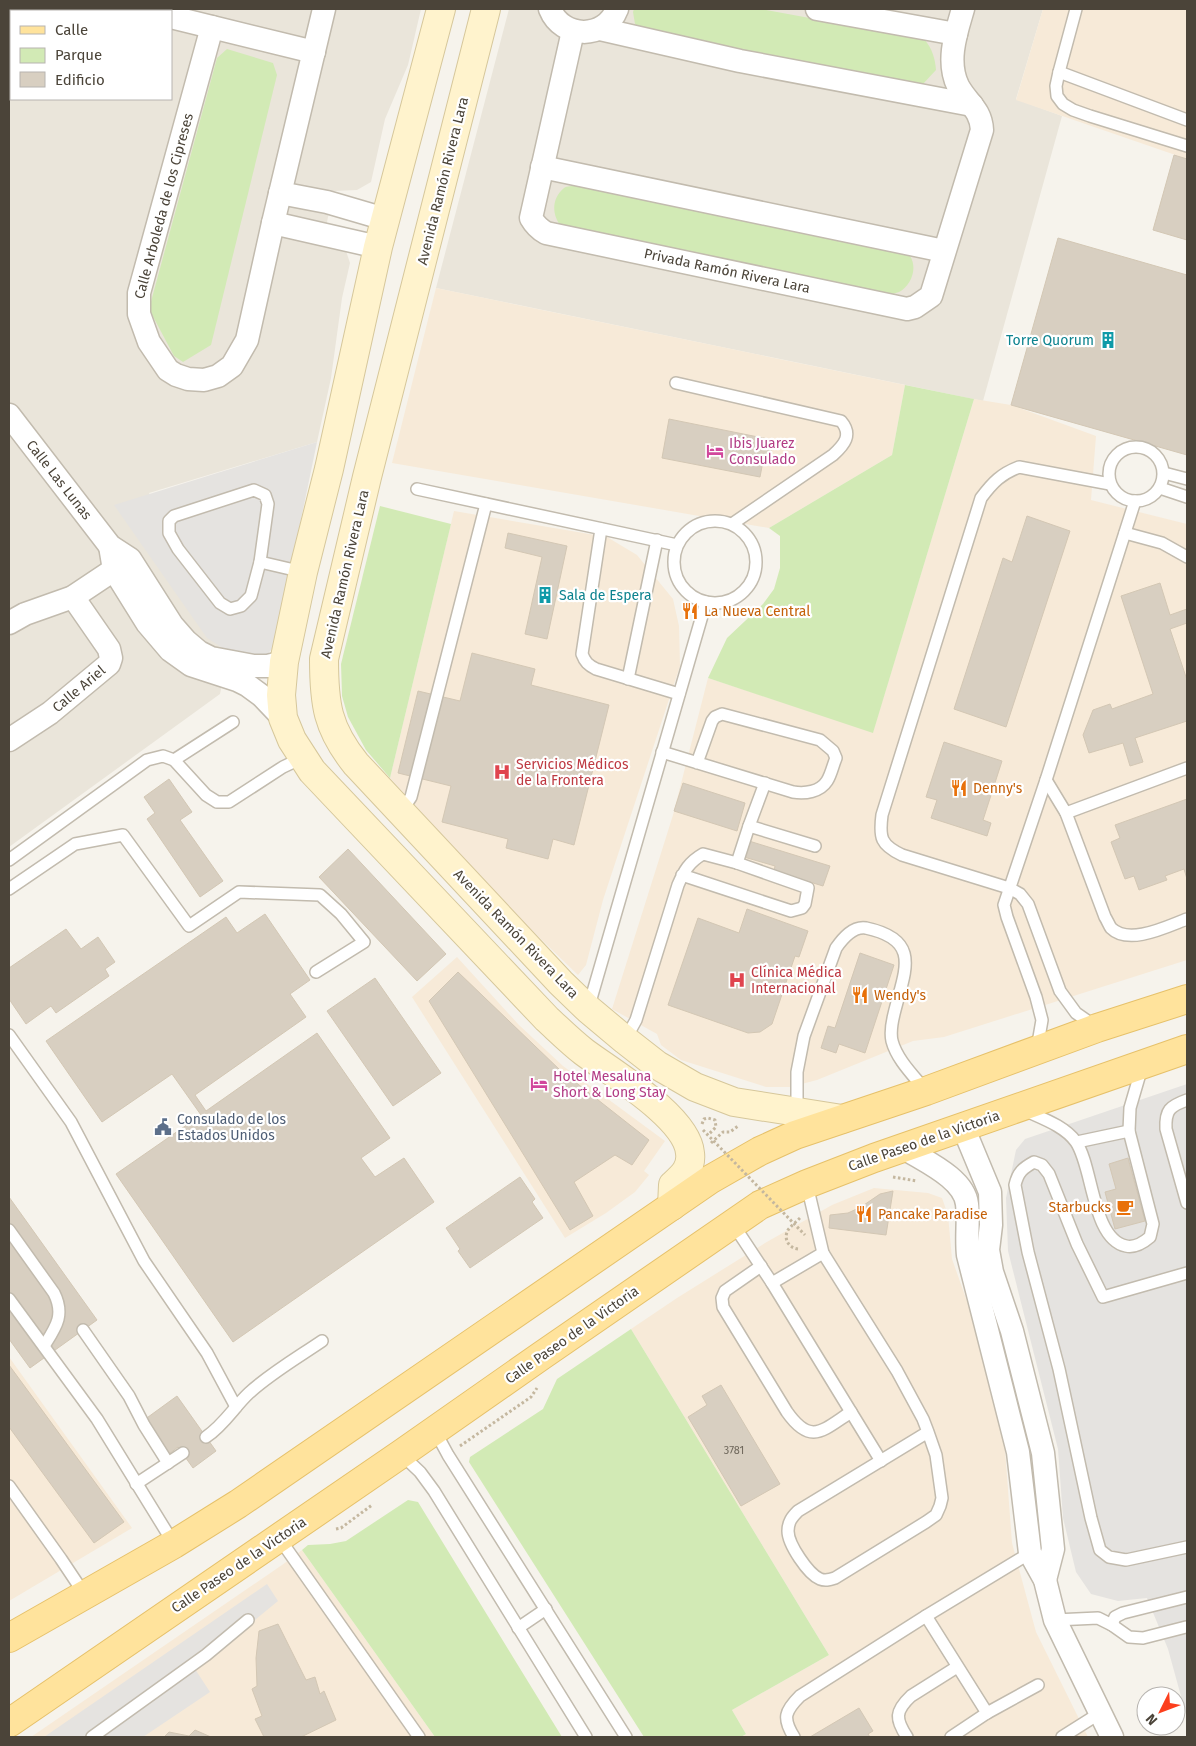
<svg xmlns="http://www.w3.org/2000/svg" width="1196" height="1746" viewBox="0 0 1196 1746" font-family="'Fira Sans',sans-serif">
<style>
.residential{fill:#eae5da;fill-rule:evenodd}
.commercial{fill:#f7ead8}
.green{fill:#d2eab5}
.parking{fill:#e5e3e0}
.building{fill:#d8cfc1;stroke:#d3c7b4}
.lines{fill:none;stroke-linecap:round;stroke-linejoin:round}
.lane-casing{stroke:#c2bbae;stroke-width:14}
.street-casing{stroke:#c2bbae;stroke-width:25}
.secondary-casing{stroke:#d6c79b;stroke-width:30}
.primary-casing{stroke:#e6c16a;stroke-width:30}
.path{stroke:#c4b79f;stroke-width:3;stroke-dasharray:2.5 2.5;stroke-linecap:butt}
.lane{stroke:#fff;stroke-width:11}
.street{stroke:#fff;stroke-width:22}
.secondary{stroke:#fff3cd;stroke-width:28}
.primary{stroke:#ffe39c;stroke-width:28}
.path-bridge{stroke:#c4b79f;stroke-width:3;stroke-dasharray:2.5 2.5;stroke-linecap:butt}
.labels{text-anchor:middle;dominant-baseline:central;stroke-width:4.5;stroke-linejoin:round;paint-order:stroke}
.number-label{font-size:11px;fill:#6e675b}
.street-label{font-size:14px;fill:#4b4439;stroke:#fff}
.culture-label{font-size:14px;fill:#0d838f;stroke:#fff;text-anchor:end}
.hotel-label{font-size:14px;fill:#b23c85;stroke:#fff;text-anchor:start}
.food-label{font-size:14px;fill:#c56008;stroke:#fff;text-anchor:start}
.health-label{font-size:14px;fill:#be3a42;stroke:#fff;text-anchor:start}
.service-label{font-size:14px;fill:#4e5e75;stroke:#fff;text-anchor:start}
</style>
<rect width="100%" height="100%" fill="#f6f3ec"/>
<!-- residential -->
<g class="residential">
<path d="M 9,9 L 421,9 L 408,65 L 385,119 L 371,182 L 357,190 L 333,191 L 323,243 L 345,248 L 350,263 L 342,298 L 331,378 L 317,442 L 149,493 L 229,652 L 220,694 L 9,847 ZM 11,11 L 171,11 L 171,99 L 11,99 Z"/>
<path d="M 509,9 L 1043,9 L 1016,99 L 1062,116 L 983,401 L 436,288 Z"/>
</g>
<!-- commercial -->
<g class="commercial">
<path d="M 1043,9 L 1187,9 L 1187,159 L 1016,100 Z"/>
<path d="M 436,288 L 905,385 L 892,455 L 769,528 L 392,463 Z"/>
<path d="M 974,399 L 1011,405 L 1096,436 L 1091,500 L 1187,524 L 1187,960 L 944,1037 L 913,1041 L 817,1080 L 790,1087 L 766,1087 L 681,1060 L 661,1045 L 657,1034 L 612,1009 L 673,815 L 708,678 L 873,732 Z"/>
<path d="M 454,511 L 607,537 L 637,555 L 673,599 L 679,626 L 680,666 L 603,900 L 586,965 L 578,975 L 516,915 L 390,778 Z"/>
<path d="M 457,957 L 519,1025 L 563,1066 L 665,1141 L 644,1171 L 649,1175 L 635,1192 L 606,1213 L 565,1238 L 412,997 Z"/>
<path d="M 874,1188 L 928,1193 L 942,1198 L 948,1215 L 952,1259 L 969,1307 L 1003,1423 L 1012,1543 L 1036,1632 L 1088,1737 L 741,1737 L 746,1734 L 732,1710 L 829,1655 L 631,1329 L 677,1298 L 765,1243 L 832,1205 Z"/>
<path d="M 9,1357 L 132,1528 L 9,1601 Z"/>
<path d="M 302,1550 L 435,1737 L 31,1737 L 282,1565 Z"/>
</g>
<!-- green -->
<g class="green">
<path d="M 634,9 L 760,9 L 924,39 C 932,48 935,58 936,70 L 922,85 L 641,30 L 635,24 L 633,12 Z"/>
<path d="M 227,49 L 273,63 L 277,75 L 211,345 L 183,362 L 174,356 L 149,309 L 217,58 Z"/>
<path d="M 577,185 L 900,248 C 903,251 908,253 910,256 C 918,268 911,286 899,292 C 894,294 888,294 883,295 L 561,226 C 552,215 551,199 564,188 C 567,186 573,186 577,185 Z"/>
<path d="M 905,385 L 974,399 L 873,733 L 708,678 L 727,638 L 763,604 L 774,589 L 780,568 L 780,536 L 769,528 L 892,455 Z"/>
<path d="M 380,506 L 451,524 L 390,778 L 366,750 L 348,717 L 342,696 L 341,664 Z"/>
<path d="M 631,1329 L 829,1655 L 732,1710 L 746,1734 L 741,1737 L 644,1737 L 469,1462 L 470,1457 L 543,1409 L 557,1379 Z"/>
<path d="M 408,1500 L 418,1502 L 562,1737 L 435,1737 L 302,1550 L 308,1545 L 330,1544 L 346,1541 Z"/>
</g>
<!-- parking -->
<g class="parking">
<path d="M 317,442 L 275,645 L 267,655 L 229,652 L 207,638 L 114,505 Z"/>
<path d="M 1187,1084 L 1187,1718 L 1168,1649 L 1147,1598 L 1118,1601 L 1091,1594 L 1076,1572 L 1063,1518 L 1058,1449 L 1008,1251 L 1006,1198 L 1016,1150 L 1025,1139 Z"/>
<path d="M 267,1584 L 278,1601 L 195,1669 L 210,1692 L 143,1737 L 44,1737 Z"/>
</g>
<!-- building -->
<g class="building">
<path d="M 1174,155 L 1187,159 L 1187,240 L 1153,230 Z"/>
<path d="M 1058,238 L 1187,275 L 1187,455 L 1011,405 Z"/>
<path d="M 669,419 L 773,440 L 770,457 L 764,456 L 760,477 L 662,458 Z"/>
<path d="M 1027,516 L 1070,531 L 1006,727 L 954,709 L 1003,558 L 1012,562 Z"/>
<path d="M 508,533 L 567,546 L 547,639 L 525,634 L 542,557 L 505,548 Z"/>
<path d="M 1160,583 L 1170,615 L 1187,609 L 1187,623 L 1170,629 L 1187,680 L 1187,721 L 1135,738 L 1143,762 L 1130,766 L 1123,743 L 1089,753 L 1083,735 L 1093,710 L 1110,704 L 1112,709 L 1153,694 L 1121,596 Z"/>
<path d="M 472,653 L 535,669 L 531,685 L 609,705 L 574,845 L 553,839 L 548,859 L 506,848 L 508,839 L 442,822 L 451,786 L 398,773 L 418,691 L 460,701 Z"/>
<path d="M 944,742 L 1002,761 L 983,820 L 991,823 L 987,836 L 931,818 L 937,800 L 926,797 Z"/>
<path d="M 169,779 L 192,812 L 180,820 L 223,881 L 200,897 L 147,819 L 155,813 L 144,797 Z"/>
<path d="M 683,783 L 745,803 L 737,831 L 674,811 Z"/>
<path d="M 1187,799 L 1187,879 L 1184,869 L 1165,876 L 1167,880 L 1139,890 L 1134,876 L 1125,879 L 1111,842 L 1120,838 L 1115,825 Z"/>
<path d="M 749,841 L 830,866 L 823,886 L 774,871 L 775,866 L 744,857 Z"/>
<path d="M 348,849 L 446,954 L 417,981 L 319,877 Z"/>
<path d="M 747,909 L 808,931 L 799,957 L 795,956 L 772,1024 L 760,1032 L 748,1033 L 668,1005 L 698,918 L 739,933 Z"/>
<path d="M 265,914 L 310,980 L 290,994 L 306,1017 L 195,1095 L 206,1111 L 317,1033 L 390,1138 L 361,1158 L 375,1177 L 404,1158 L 434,1202 L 233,1342 L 116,1174 L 201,1115 L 172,1074 L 102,1122 L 46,1041 L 226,917 L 237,933 Z"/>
<path d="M 66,929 L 81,949 L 98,937 L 115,962 L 105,969 L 109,976 L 56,1013 L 51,1006 L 26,1024 L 9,999 L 9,968 Z"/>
<path d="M 860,953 L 894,965 L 865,1053 L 839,1044 L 836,1053 L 821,1048 L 828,1026 L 835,1028 Z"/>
<path d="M 458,972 L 560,1070 L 649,1140 L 632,1165 L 615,1155 L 574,1182 L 593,1216 L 570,1230 L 429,1001 Z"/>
<path d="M 375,978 L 441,1073 L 393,1106 L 327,1011 Z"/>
<path d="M 1128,1158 L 1145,1221 L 1115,1229 L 1105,1192 L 1116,1189 L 1109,1164 Z"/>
<path d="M 520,1177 L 535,1199 L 532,1202 L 543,1218 L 470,1268 L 458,1251 L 460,1249 L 446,1228 Z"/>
<path d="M 893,1191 L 886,1235 L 829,1228 L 830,1215 L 848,1213 L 861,1207 L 880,1194 Z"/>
<path d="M 9,1197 L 97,1320 L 30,1368 L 9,1339 Z"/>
<path d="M 9,1365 L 124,1522 L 94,1543 L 9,1427 Z"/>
<path d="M 721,1385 L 780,1484 L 741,1506 L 688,1417 L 707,1405 L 702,1396 Z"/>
<path d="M 177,1396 L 216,1451 L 193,1468 L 178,1447 L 169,1454 L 144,1420 Z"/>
<path d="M 278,1624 L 306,1680 L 315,1677 L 320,1694 L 324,1691 L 336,1720 L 301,1737 L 264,1737 L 255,1719 L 262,1716 L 252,1689 L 257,1686 L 256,1658 L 259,1631 Z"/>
<path d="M 859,1708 L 873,1731 L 868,1734 L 870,1737 L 810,1737 Z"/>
<path d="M 195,1730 L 211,1737 L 164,1737 L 169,1732 L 189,1736 Z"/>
</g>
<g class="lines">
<!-- lane casing -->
<g class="lane-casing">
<g id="lane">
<path d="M 1076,9 L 1059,72 L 1056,86 L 1057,96 L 1063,104 L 1073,110 L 1090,116 L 1187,146"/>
<path d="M 1059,72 L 1187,120"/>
<path d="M 676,383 L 841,421 C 853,435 844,445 833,455 L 732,524"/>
<circle cx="1136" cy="474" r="27"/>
<path d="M 1164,473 L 1187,479"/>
<path d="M 1160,488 L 1187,497"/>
<path d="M 417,489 L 677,545"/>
<path d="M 254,490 L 265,495 L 268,504 L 260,562 L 251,596 L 241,606 L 230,609 L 220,603 L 178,549 L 169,533 L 169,521 L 174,516 Z"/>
<circle cx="715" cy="562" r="41"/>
<path d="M 601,529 L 582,654 C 585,662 588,665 596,669 L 679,694"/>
<path d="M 1125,533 L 1162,543 L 1187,557"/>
<path d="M 260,562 L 303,572"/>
<path d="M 628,679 L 657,540"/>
<path d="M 662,752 L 793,792 C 805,794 820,792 827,781 C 831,775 833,765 836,758 L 833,751 L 820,740 L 722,714 L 715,717 L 712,721 L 697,763"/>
<path d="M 174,760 L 233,722"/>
<path d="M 1046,780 L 1066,813 L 1105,917 C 1107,920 1109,925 1111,928 C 1129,946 1168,926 1187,919"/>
<path d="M 401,812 L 411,797 L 486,504"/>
<path d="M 1066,813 L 1187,768"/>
<path d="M 749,826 L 815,846"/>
<path d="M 9,860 L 147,760 L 163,756 L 174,760 L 206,795 L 217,802 L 229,802 L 283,767 L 302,758"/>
<path d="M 737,863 L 749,826 L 765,783"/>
<path d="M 9,889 L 75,844 L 123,835 L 189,926 L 239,892 L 320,895 L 341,914 L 364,942 L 316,972"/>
<path d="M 588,1009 L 706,602"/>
<path d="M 1096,1027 L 1076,1013 L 1060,991 L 1028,904 L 1020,894 L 1009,888 L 902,855 C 881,845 879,838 882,815 L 981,498 C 993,482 1001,474 1019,467 L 1110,484"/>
<path d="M 9,1035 L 71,1122 L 144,1261 L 207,1353 L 236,1407"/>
<path d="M 625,1040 L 636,1020 L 678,885 C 684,871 689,862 703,854 L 737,863 L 808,888 L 805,904 L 802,908 L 791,911 L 682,875"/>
<path d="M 1037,1049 L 1042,1020 L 1036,997 L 1007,917 L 1004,905 L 1046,780 L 1135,501"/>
<path d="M 1187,1100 C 1170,1106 1165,1110 1166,1129 L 1187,1203"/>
<path d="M 1024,1110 C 1041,1118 1065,1126 1076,1142 C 1093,1166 1092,1239 1126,1246 C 1135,1248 1143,1243 1150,1237 L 1153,1224 L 1129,1131 L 1130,1108 L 1142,1067"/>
<path d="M 797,1112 L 797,1072 L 804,1036 L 836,948 C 843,938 853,926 866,928 C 923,940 904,972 894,1014 C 892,1022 890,1032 892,1041 C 897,1060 914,1076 926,1091"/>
<path d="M 1077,1142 L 1129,1131"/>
<path d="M 807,1185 L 823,1253 L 897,1371 L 923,1419 L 928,1432 L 936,1455 L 942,1498 L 940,1506 L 936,1515 L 926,1522 L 835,1578 C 829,1580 825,1581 820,1579 C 808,1574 788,1544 788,1531 C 788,1522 792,1517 798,1511 L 928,1432"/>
<path d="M 733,1224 L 772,1283 L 881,1461"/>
<path d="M 9,1230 L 54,1293 C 65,1315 56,1327 44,1346"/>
<path d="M 761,1266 L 725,1291 L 722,1298 L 723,1307 L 787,1412 C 811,1446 823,1430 851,1412"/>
<path d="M 1187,1273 L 1103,1297 L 1077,1244 L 1049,1174 L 1042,1165 L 1034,1162 C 1023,1168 1018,1172 1015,1185 L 1028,1252 L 1059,1369 L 1091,1518 L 1100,1550 L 1109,1557 L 1126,1560 L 1187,1547"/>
<path d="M 772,1283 L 823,1253"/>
<path d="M 9,1299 L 97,1419 L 174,1544"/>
<path d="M 83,1330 L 129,1396 L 144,1425 L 168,1463"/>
<path d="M 435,1431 L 448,1455 L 626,1737"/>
<path d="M 206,1437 C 224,1425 234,1407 249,1393 C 271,1373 297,1358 322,1341"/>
<path d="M 401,1454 L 420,1472 L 434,1491 L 586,1737"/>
<path d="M 136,1484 L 183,1453"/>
<path d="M 9,1486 L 61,1559 L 85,1595"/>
<path d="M 279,1538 L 419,1737"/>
<path d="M 926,1616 L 987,1713"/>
<path d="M 1055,1620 L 1098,1618 L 1112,1625 L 1129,1637 L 1143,1638 L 1186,1627"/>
<path d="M 1112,1625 L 1115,1617 L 1123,1613 L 1187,1597"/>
<path d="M 518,1628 L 546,1609"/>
<path d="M 92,1737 L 206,1655 L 248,1620"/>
<path d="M 794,1737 C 782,1718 785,1711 800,1696 L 926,1616 L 1030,1553 L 1034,1552"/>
<path d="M 907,1737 C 895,1719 895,1711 911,1696 L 957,1667"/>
<path d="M 951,1737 L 987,1713 L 1038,1685"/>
<path d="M 1062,1737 L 1100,1713"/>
</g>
</g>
<!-- street casing -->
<g class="street-casing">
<g id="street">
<path d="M 140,9 L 150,11"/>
<path d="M 550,9 C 562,39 605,40 617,9"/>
<path d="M 817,9 L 956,34"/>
<path d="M 25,11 L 26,9"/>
<path d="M 171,17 L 314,52"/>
<path d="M 212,27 L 139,293 L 139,314 L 149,342 L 168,370 L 176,375 L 188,379 L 204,380 L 218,376 L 232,366 L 247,340 L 273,223 L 324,9"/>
<path d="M 600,29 L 740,61 L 972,105"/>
<path d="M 573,31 L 531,218 C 535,225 539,229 546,233 L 907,309 L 915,307 L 931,296 L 982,130 C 981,109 967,103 958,86 C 946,61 956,33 963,9"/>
<path d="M 9,74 L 11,65"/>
<path d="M 542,167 L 944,251"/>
<path d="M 280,193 L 327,202 L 385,219"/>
<path d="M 273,223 L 378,247"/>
<path d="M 9,415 L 110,546 L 130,559 L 172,625 L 186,641 L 199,652 L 211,658 L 254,666 L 268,666 L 284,662"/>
<path d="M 110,546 L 114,570 L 147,623 L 170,650 L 191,665 L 237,680 L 247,685 L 262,696 L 283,718"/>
<path d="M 9,623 L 25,614 L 73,597 L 127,561"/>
<path d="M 9,740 L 50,713 L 109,664 L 111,658 L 109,649 L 73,597"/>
<path d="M 963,1127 L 990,1192 L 991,1225 L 988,1250 L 992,1272 L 1012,1331 L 1043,1453 L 1053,1549 L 1045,1580"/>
<path d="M 904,1148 C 924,1161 964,1178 967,1204 C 969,1220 966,1237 968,1255 L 1018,1452 L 1030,1553 L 1045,1580 L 1055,1620 L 1112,1737"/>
</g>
</g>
<!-- secondary casing -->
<g class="secondary-casing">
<g id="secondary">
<path d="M 441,9 L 378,247 L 329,469 L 303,572 L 284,662 L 281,695 L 283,718 L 292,740 L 312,771 L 547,1019 C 559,1030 571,1042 584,1052 C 612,1073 687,1117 690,1153 C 692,1168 683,1176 673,1185 L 672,1206"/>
<path d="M 486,9 L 367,477 L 324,659 C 324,704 327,728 356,764 L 561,983 L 588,1009 L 625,1040 L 657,1065 L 695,1087 L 734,1102 L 842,1119"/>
</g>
</g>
<!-- primary casing -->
<g class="primary-casing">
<g id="primary">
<path d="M 9,1638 L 174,1544 L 238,1504 L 711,1179 L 760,1151 L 795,1135 L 926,1091 L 1097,1028 L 1187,999"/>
<path d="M 9,1723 L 401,1454 L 541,1356 L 760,1205 L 807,1184 L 874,1158 L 1187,1049"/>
</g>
</g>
<!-- path -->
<g class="path">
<path d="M 702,1124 L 704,1119 L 708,1118 L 715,1120 L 716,1127 L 709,1134"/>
<path d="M 711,1143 L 723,1132 L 730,1132 L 738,1126"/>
<path d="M 893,1177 L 917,1181"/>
<path d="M 798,1249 C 789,1248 783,1239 788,1230 C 791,1226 796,1222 800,1218"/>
<path d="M 460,1446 L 531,1397 L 537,1388"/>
<path d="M 336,1529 L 341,1528 L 372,1505"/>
</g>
<!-- lane -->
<use href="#lane" class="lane"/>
<!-- street -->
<use href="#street" class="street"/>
<!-- secondary -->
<use href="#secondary" class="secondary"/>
<!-- primary -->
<use href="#primary" class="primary"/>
<!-- path-bridge -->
<path class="path-bridge" d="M 703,1130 L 805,1235"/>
</g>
<!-- icons -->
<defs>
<g id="building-bare" transform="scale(1.35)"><path d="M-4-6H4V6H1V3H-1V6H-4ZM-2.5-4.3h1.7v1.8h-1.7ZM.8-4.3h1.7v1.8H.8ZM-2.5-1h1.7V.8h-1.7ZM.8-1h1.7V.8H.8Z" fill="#0f9aa8" stroke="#fff" stroke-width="2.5" paint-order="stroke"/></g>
<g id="hotel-bare" transform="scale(1.35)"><path d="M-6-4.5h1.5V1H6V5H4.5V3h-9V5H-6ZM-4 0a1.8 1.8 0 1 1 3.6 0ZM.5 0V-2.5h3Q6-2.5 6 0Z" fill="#d1479c" stroke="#fff" stroke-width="2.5" paint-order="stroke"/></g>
<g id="restaurant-bare" transform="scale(1.35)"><path d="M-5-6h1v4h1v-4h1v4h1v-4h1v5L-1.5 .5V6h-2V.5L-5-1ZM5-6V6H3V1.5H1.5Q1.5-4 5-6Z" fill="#e8710a" stroke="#fff" stroke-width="2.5" paint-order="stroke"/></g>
<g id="hospital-bare" transform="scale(1.35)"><path d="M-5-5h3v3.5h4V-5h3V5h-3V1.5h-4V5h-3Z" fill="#e0444e" stroke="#fff" stroke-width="2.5" paint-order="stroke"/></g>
<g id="civic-bare" transform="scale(1.35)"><path d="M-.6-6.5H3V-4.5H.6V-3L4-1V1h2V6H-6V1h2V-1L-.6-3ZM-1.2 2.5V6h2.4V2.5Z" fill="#5c6f8a" stroke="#fff" stroke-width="2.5" paint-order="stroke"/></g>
<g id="cafe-bare" transform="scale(1.35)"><path d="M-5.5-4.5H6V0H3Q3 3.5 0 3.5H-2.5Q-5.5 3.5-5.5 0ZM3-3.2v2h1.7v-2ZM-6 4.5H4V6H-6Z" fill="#e8710a" stroke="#fff" stroke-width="2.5" paint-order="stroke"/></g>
</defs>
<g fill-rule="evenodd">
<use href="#building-bare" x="1108" y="340"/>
<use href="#hotel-bare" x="715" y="451"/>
<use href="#building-bare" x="545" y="595"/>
<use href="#restaurant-bare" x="690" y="611"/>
<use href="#hospital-bare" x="502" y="772"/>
<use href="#restaurant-bare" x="959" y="788"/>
<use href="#hospital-bare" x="737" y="980"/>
<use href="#restaurant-bare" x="860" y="995"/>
<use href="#hotel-bare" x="539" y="1084"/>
<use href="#civic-bare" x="163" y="1127"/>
<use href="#cafe-bare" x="1125" y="1207"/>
<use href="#restaurant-bare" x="864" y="1214"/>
</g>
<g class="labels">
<!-- number labels -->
<g class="number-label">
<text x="734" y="1450">3781</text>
</g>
<!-- street labels -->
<g class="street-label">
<text transform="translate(443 181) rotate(-76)">Avenida Ramón Rivera Lara</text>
<text transform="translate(164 206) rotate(-75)">Calle Arboleda de los Cipreses</text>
<text transform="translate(727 271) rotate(12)">Privada Ramón Rivera Lara</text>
<text transform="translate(59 480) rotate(52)">Calle Las Lunas</text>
<text transform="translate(345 574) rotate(-77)">Avenida Ramón Rivera Lara</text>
<text transform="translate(79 689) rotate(-40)">Calle Ariel</text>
<text transform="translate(516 934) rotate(46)">Avenida Ramón Rivera Lara</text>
<text transform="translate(924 1141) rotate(-19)">Calle Paseo de la Victoria</text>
<text transform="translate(572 1335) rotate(-35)">Calle Paseo de la Victoria</text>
<text transform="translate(239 1565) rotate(-34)">Calle Paseo de la Victoria</text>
</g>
<!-- culture labels -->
<g class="culture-label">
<text x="1094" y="340">Torre Quorum</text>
<text x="559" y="595" text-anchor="start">Sala de Espera</text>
</g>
<!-- hotel labels -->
<g class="hotel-label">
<text x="729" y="443">Ibis Juarez<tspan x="729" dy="16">Consulado</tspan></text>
<text x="553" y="1076">Hotel Mesaluna<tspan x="553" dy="16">Short &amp; Long Stay</tspan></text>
</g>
<!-- food labels -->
<g class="food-label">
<text x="704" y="611">La Nueva Central</text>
<text x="973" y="788">Denny's</text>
<text x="874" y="995">Wendy's</text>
<text x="1111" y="1207" text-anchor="end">Starbucks</text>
<text x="878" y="1214">Pancake Paradise</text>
</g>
<!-- health labels -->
<g class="health-label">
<text x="516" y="764">Servicios Médicos<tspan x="516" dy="16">de la Frontera</tspan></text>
<text x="751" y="972">Clínica Médica<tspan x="751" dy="16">Internacional</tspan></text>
</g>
<!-- service labels -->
<g class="service-label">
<text x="177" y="1119">Consulado de los<tspan x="177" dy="16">Estados Unidos</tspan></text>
</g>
</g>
<!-- border -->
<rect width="1196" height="1746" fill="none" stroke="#4b4439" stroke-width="20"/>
<!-- legend -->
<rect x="10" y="10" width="162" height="90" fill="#ffffff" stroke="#b7b4b0"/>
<rect x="20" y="26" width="25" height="8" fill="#ffe39c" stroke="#b7b4b0"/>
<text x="55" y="35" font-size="15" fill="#4b4439">Calle</text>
<rect x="20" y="48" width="25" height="15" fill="#d2eab5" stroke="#b7b4b0"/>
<text x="55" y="60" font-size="15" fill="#4b4439">Parque</text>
<rect x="20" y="72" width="25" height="15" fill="#d8cfc1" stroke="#b7b4b0"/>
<text x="55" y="85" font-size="15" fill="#4b4439">Edificio</text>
<!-- north arrow -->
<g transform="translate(1161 1711) rotate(228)"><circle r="24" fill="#ffffff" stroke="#b7b4b0"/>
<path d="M0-4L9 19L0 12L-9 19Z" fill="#fc3f1d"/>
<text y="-8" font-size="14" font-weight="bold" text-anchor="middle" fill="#4b4439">N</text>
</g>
</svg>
